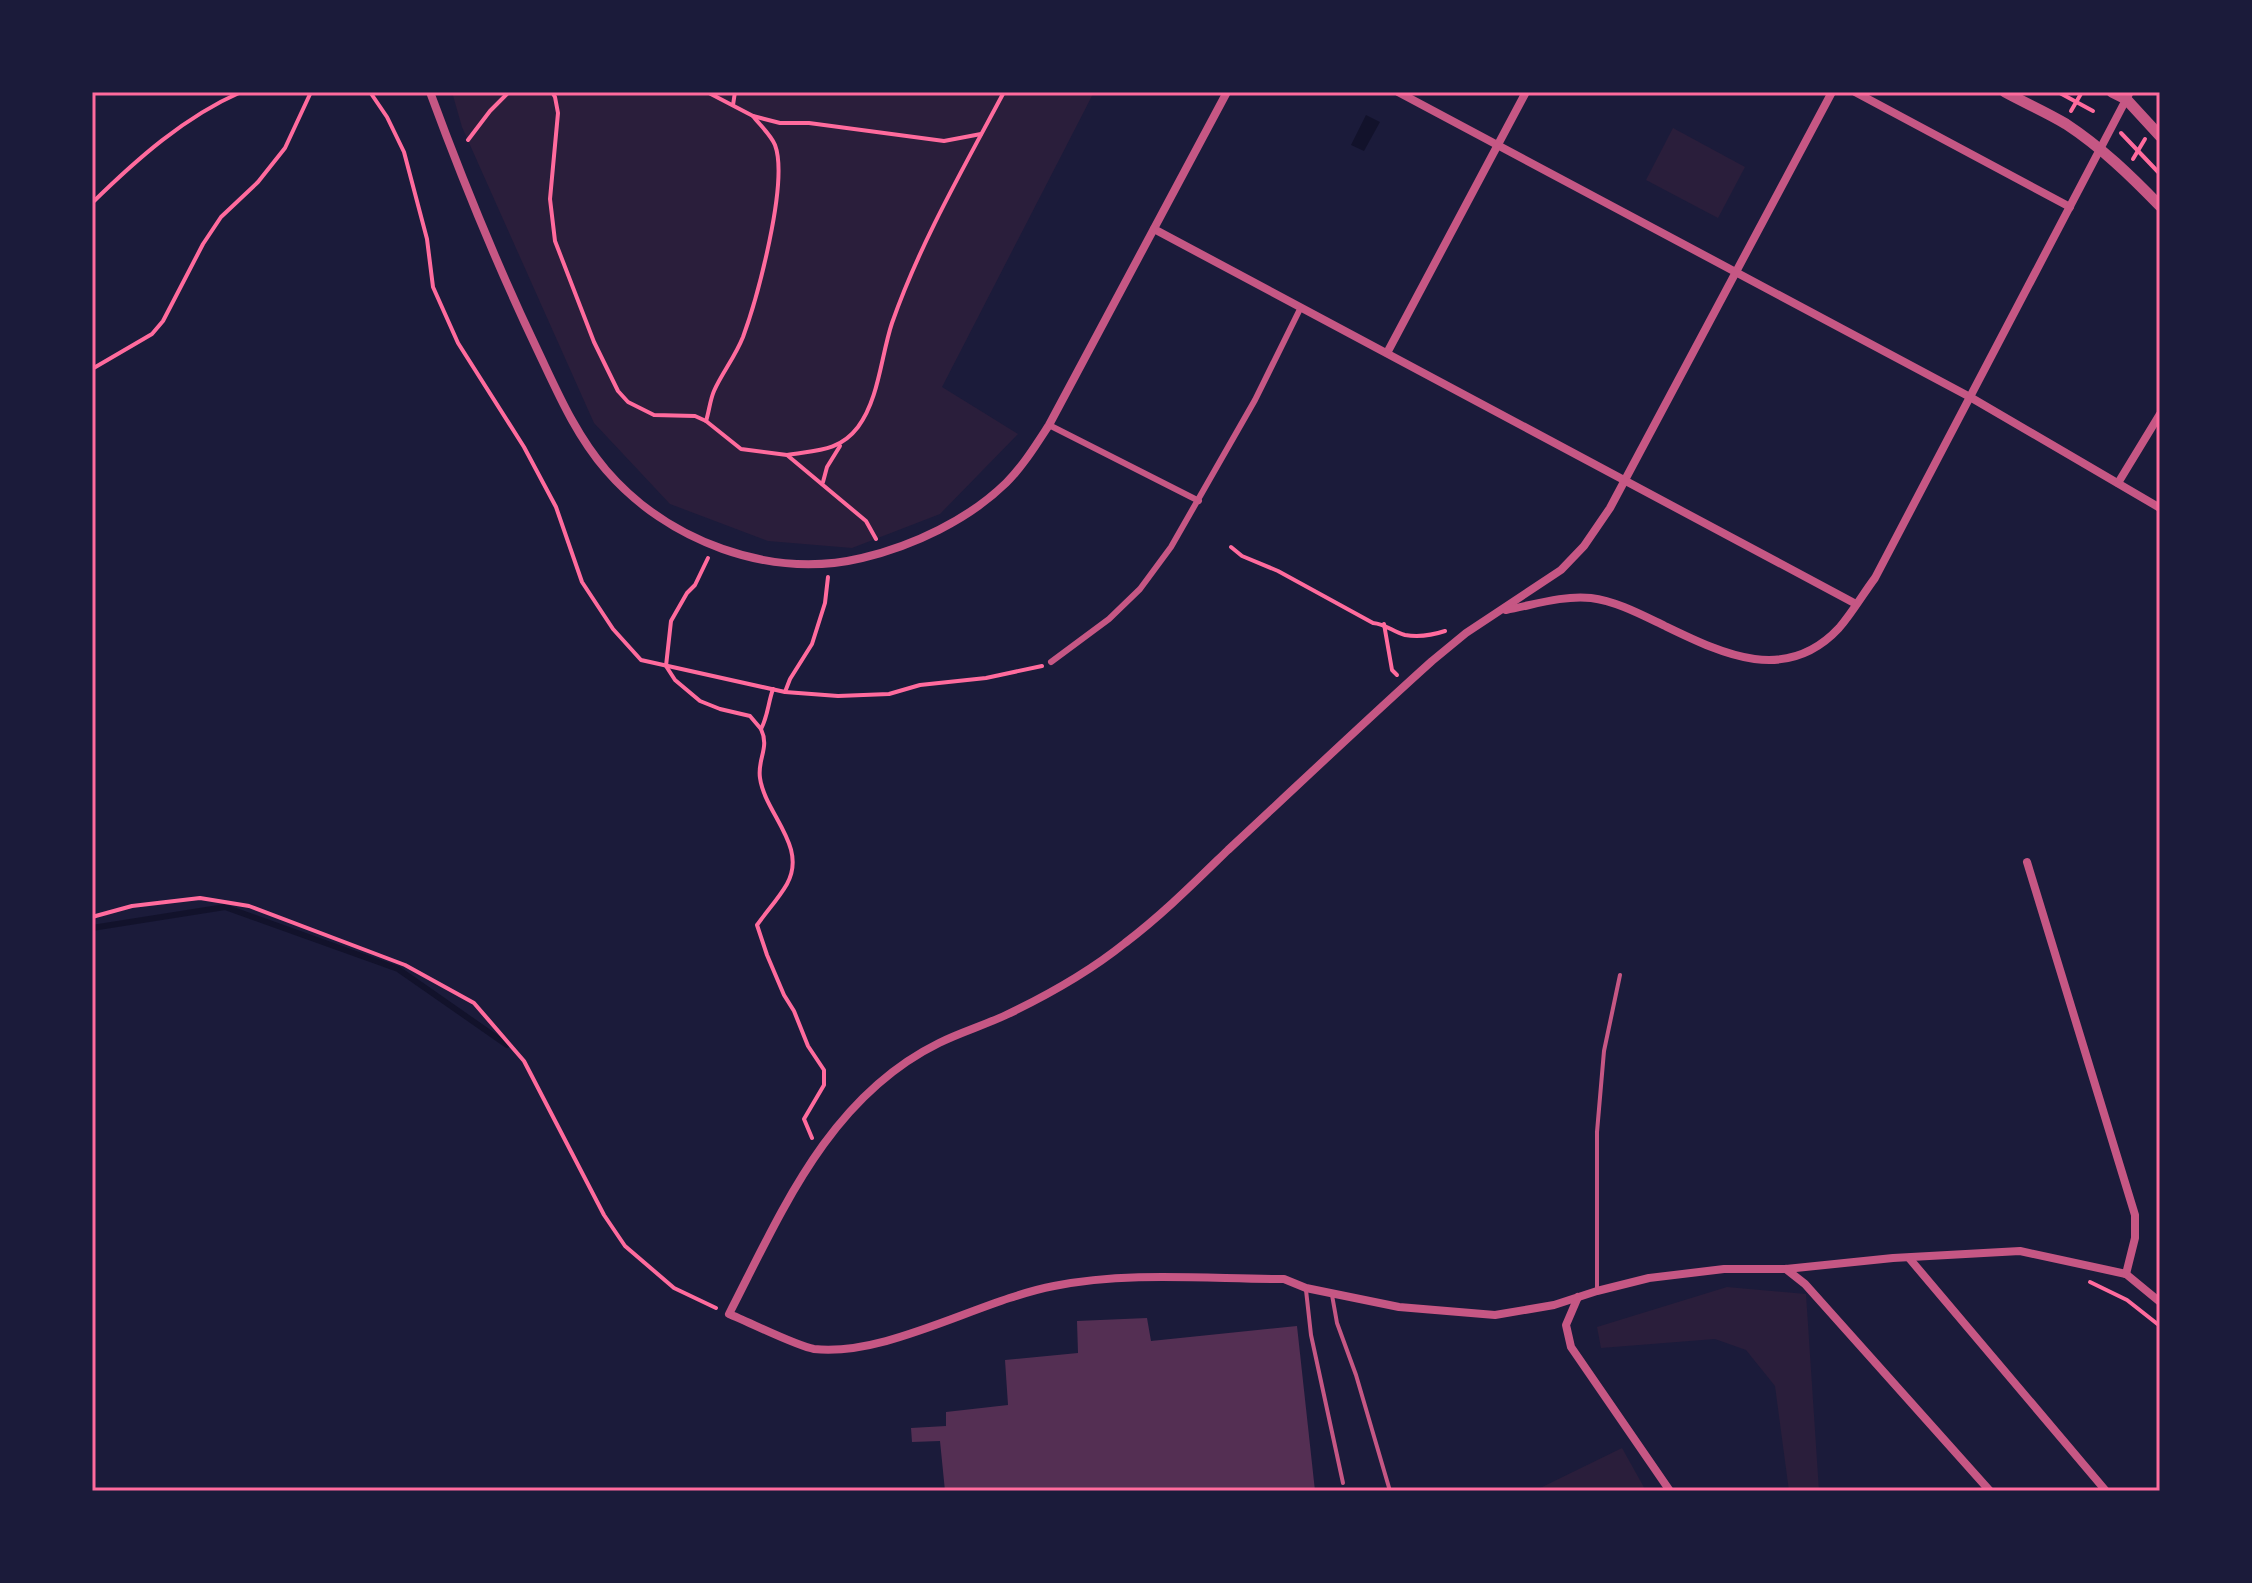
<svg xmlns="http://www.w3.org/2000/svg" width="2252" height="1583" viewBox="0 0 2252 1583" font-family="Roboto,sans-serif">
<style>
.green{fill:#2a1e3b}
.water{fill:#12122b}
.lines{fill:none;stroke-linecap:round;stroke-linejoin:round}
.stream{stroke:#12122b;stroke-width:6}
.building{fill:#542f53}
.path{stroke:#ff6b9d;stroke-width:4}
.service{stroke:#c65784;stroke-width:4}
.pedestrian{stroke:#c65784;stroke-width:6}
.minor{stroke:#c65784;stroke-width:8}
.tertiary{stroke:#c65784;stroke-width:11}
.neatline{fill:none;stroke:#ff6b9d;stroke-width:3}
</style>
<rect width="100%" height="100%" fill="#1b1b3a"/>
<!-- green -->
<g class="green">
<path d="M 452,92 L 1094,92 L 942,387 L 1018,434 L 940,514 L 852,548 L 768,541 L 670,504 L 594,423 L 462,127 Z"/>
<path d="M 1673,128 L 1745,167 L 1718,218 L 1646,180 Z"/>
<path d="M 1727,1287 L 1806,1294 L 1819,1491 L 1789,1491 L 1775,1386 L 1746,1350 L 1715,1339 L 1601,1348 L 1597,1327 Z"/>
<path d="M 1622,1448 L 1646,1491 L 1534,1491 Z"/>
</g>
<!-- water -->
<path class="water" d="M 1366,115 L 1380,122 L 1364,151 L 1351,145 Z"/>
<g class="lines">
<!-- stream -->
<path class="stream" d="M 92,928 L 225,907 L 398,969 L 507,1045"/>
</g>
<!-- building -->
<path class="building" d="M 1147,1318 L 1151,1341 L 1297,1326 L 1315,1491 L 945,1491 L 940,1441 L 912,1442 L 911,1428 L 946,1426 L 946,1412 L 1008,1405 L 1005,1360 L 1078,1353 L 1077,1321 Z"/>
<g class="lines">
<!-- path -->
<g class="path">
<path d="M 370,92 L 387,117 L 404,152 L 427,239 L 433,287 L 458,343 L 524,447 L 556,507 L 582,582 L 613,629 L 641,660 L 785,692 L 838,696 L 889,694 L 920,685 L 986,678 L 1042,666"/>
<path d="M 552,92 L 555,97 L 558,113 L 550,199 L 555,241 L 594,342 L 618,391 L 628,402 L 654,415 L 695,416 L 706,421 L 741,449 L 787,455 L 866,521 L 876,539"/>
<path d="M 707,92 L 753,116 L 780,123 L 809,123 L 944,141 L 981,134"/>
<path d="M 2058,92 L 2093,111"/>
<path d="M 733,105 L 735,92"/>
<path d="M 2071,111 L 2082,92"/>
<path d="M 2121,133 L 2160,174"/>
<path d="M 468,140 L 490,111 L 509,92"/>
<path d="M 2133,159 L 2145,139"/>
<path d="M 92,203 C 137,159 184,117 241,92"/>
<path d="M 92,369 L 152,334 L 163,321 L 203,244 L 221,217 L 258,182 L 285,148 L 311,92"/>
<path d="M 706,421 C 709,412 710,400 714,391 C 722,373 735,357 743,337 C 757,299 789,182 775,145 C 771,135 759,124 753,116"/>
<path d="M 787,455 C 816,450 839,452 858,427 C 879,399 881,356 892,323 C 920,243 964,167 1004,92"/>
<path d="M 823,482 L 827,467 L 840,446"/>
<path d="M 1231,547 L 1242,556 L 1278,571 L 1373,623 C 1386,624 1393,632 1405,635 C 1418,637 1433,635 1445,631"/>
<path d="M 708,558 L 695,585 L 687,593 L 671,621 L 666,666 L 675,680 L 700,701 L 720,709 L 750,716 L 761,729"/>
<path d="M 1384,624 L 1392,670 L 1397,675"/>
<path d="M 773,689 C 768,703 768,716 761,729 C 770,748 757,759 760,778 C 765,814 808,846 787,884 C 779,898 767,911 757,925 L 767,955 L 784,995 L 794,1011 L 808,1046 L 824,1070 L 824,1085 L 804,1119 L 812,1138"/>
<path d="M 785,692 L 790,679 L 812,644 L 825,603 L 828,577"/>
<path d="M 92,917 L 132,906 L 200,898 L 249,906 L 405,965 L 474,1003 L 524,1061 L 604,1215 L 625,1246 L 674,1288 L 716,1308"/>
<path d="M 2090,1282 L 2127,1300 L 2160,1326"/>
</g>
<!-- service -->
<g class="service">
<path d="M 1306,1290 L 1311,1335 L 1343,1483"/>
<path d="M 1597,1291 L 1597,1132 L 1604,1051 L 1620,975"/>
<path d="M 1332,1295 L 1337,1323 L 1356,1375 L 1390,1491"/>
</g>
<!-- pedestrian -->
<g class="pedestrian">
<path d="M 1049,425 L 1199,501"/>
<path d="M 1051,662 L 1109,619 L 1140,589 L 1171,547 L 1255,400 L 1301,307"/>
</g>
<!-- minor -->
<g class="minor">
<path d="M 430,92 C 462,179 497,265 537,349 C 557,391 575,434 606,470 C 667,541 770,580 862,558 C 913,546 968,520 1006,483 C 1023,466 1036,445 1049,425 L 1227,92"/>
<path d="M 1398,92 L 1970,397 L 2160,508"/>
<path d="M 1832,92 L 1610,508 L 1584,546 L 1561,570 L 1466,633 L 1432,661 C 1363,723 1296,787 1228,850 C 1195,882 1162,915 1125,943 C 1089,972 1048,995 1006,1015 C 985,1025 961,1032 939,1043 C 829,1097 782,1211 729,1314 C 749,1322 796,1346 814,1349 C 887,1357 980,1300 1054,1286 C 1128,1271 1209,1279 1284,1279 L 1306,1288 L 1399,1307 L 1495,1315 L 1554,1305 L 1597,1291 L 1649,1278 L 1724,1269 L 1786,1269 L 1893,1258 L 2020,1251 L 2126,1274 L 2160,1302"/>
<path d="M 1855,92 L 2070,207"/>
<path d="M 1154,229 L 1856,604"/>
<path d="M 1387,353 L 1526,92"/>
<path d="M 2118,483 L 2160,414"/>
<path d="M 1506,610 C 1533,605 1563,595 1591,598 C 1616,601 1642,615 1665,626 C 1723,654 1786,685 1839,628 C 1852,613 1863,594 1875,578 L 2130,92"/>
<path d="M 2027,862 L 2135,1215 L 2135,1238 L 2126,1274"/>
<path d="M 1909,1258 L 2106,1491"/>
<path d="M 1786,1269 L 1805,1284 L 1990,1491"/>
<path d="M 1578,1297 L 1566,1325 L 1571,1347 L 1670,1491"/>
</g>
<!-- tertiary -->
<g class="tertiary">
<path d="M 2005,92 C 2025,103 2046,112 2066,124 C 2101,147 2131,176 2160,206"/>
<path d="M 2112,92 L 2126,99 L 2160,136"/>
</g>
</g>
<!-- border -->
<rect width="2252" height="1583" fill="none" stroke="#1b1b3a" stroke-width="188"/>
<rect x="94" y="94" width="2064" height="1395" class="neatline"/>
</svg>
